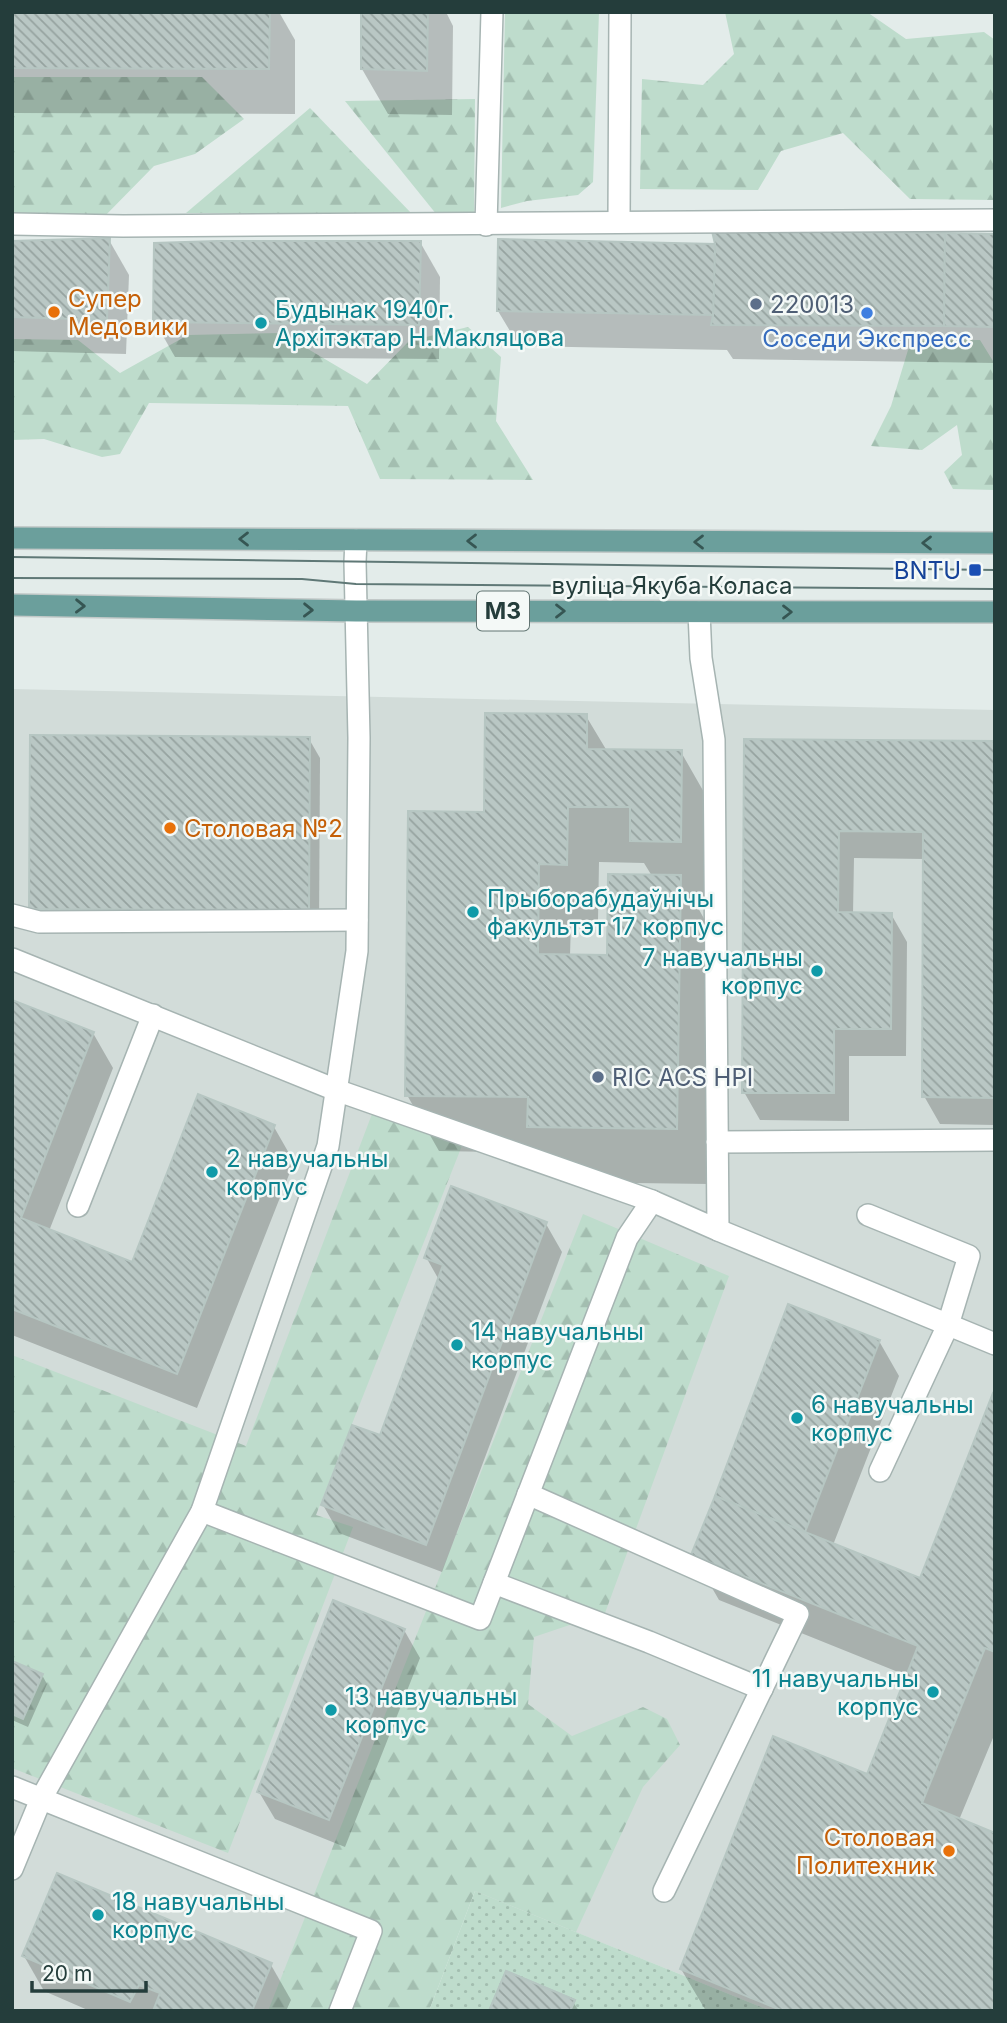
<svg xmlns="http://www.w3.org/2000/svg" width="1007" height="2023" viewBox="0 0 1007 2023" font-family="Inter,sans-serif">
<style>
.built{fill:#d2dcd9}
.forest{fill:url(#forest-firs)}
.park{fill:url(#park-dots)}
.shadow{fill:#0003;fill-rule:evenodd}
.building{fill:url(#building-back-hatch);stroke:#b6c6c2;stroke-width:2}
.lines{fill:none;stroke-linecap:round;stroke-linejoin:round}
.minor-casing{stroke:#a6b4b2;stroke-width:24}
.major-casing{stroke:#c2c9c8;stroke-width:24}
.minor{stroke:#fff;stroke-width:21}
.major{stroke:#6b9f9c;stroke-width:21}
.tram{stroke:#5f7876;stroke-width:2}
.oneway{stroke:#365653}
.service-dot{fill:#5c6f8a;stroke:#f4f9f7;stroke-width:2.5}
.food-dot{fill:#e8710a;stroke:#f4f9f7;stroke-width:2.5}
.shop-dot{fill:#3f7fe0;stroke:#f4f9f7;stroke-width:2.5}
.culture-dot{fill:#0f9aa8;stroke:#f4f9f7;stroke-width:2.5}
.transit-dot{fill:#1a4fb4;stroke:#f4f9f7;stroke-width:2.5}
.labels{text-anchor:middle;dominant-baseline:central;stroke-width:5;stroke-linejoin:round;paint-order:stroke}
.shield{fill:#f4f9f7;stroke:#627573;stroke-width:2}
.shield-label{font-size:23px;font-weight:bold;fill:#243d3b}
.food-label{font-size:24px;fill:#c56008;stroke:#f4f9f7;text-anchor:start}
.service-label{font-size:24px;fill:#4e5e75;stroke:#f4f9f7;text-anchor:start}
.culture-label{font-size:24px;fill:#0d838f;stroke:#f4f9f7;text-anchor:start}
.shop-label{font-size:24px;fill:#366cbe;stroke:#f4f9f7}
.transit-label{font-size:24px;fill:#164399;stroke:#f4f9f7;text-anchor:end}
.street-label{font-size:24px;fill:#243d3b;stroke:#f4f9f7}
</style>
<defs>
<pattern id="forest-firs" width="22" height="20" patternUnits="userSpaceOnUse" patternTransform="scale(1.75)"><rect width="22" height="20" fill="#bedccc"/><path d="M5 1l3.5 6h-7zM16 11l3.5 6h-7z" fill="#a3beb0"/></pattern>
<pattern id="park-dots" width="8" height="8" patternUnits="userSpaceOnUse" patternTransform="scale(1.75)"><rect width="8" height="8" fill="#bedccc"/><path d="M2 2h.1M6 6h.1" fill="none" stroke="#a3beb0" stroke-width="1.8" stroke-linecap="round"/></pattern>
<pattern id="building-back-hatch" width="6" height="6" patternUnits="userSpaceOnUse" patternTransform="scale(1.75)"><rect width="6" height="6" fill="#b9c7c4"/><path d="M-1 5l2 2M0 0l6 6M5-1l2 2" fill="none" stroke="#96a3a0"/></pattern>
</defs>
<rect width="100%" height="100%" fill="#e3ecea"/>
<!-- built -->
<path class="built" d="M 12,689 L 995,710 L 995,2011 L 771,2011 L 382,1854 L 320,2011 L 12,2011 Z"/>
<!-- forest -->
<g class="forest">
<path d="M 505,12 L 599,12 L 593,182 L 578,195 L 527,201 L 501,208 Z"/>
<path d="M 725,12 L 867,12 L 906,39 L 984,32 L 995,40 L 995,200 L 910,199 L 843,133 L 781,151 L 758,190 L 640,189 L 642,79 L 703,85 L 734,54 Z"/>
<path d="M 12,77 L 202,77 L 244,119 L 195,154 L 154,166 L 102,219 L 12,216 Z"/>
<path d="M 475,99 L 474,222 L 441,220 L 345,101 Z"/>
<path d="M 310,108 L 413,215 L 186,213 Z"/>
<path d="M 468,327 L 501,357 L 496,421 L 533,480 L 380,479 L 348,406 L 149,403 L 120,454 L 102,457 L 44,439 L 12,440 L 12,339 L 78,340 L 120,373 L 188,335 L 281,333 L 367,384 L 409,341 Z"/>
<path d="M 980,340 L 993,361 L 995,361 L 995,490 L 953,489 L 944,472 L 962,455 L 957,425 L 922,450 L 871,446 L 891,406 L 908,350 L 916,341 Z"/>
<path d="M 375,1106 L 465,1138 L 316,1515 L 353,1527 L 228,1853 L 12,1768 L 12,1355 L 246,1446 Z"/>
<path d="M 583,1214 L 729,1276 L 605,1613 L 534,1637 L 528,1704 L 572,1736 L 643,1707 L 667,1719 L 680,1745 L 643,1787 L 576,1932 L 475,1891 L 429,2011 L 268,2011 Z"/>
</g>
<!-- park -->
<path class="park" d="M 475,1891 L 771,2011 L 429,2011 Z"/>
<!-- shadow -->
<g class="shadow">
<path d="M 12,12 L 279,12 L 295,40 L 295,114 L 12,113 Z"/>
<path d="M 361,12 L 446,12 L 453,26 L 452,115 L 388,114 L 362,69 L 363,16 Z"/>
<path d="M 995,235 L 995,363 L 733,359 L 727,350 L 519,346 L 498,311 L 717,246 Z"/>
<path d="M 109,240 L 129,275 L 126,354 L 12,351 L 12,242 Z"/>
<path d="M 420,242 L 440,277 L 439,359 L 175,357 L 155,322 Z"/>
<path d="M 586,716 L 607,751 L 681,752 L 713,808 L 712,898 L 692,897 L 712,933 L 709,1184 L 561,1182 L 544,1153 L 439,1151 L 407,1095 L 486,814 ZM 599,862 L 644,863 L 652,876 L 608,956 L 570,956 L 571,920 L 598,920 Z"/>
<path d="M 309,739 L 320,758 L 319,929 L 42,927 L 31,908 Z"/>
<path d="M 746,741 L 995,743 L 995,1125 L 940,1124 L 924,1096 L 925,859 L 854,858 L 853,914 L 891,914 L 907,942 L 906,1056 L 849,1056 L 849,1121 L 760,1120 L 744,1092 Z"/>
<path d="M 12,1001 L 93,1033 L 113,1068 L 49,1231 L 133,1265 L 274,1127 L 294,1162 L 197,1408 L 12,1335 Z"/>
<path d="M 546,1224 L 562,1252 L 442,1572 L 339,1533 L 323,1505 L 381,1437 L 439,1280 L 426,1257 Z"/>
<path d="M 879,1341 L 899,1376 L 833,1545 L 920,1580 L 995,1396 L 995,1733 L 959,1820 L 995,2011 L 706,2011 L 681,1969 L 868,1777 L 908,1676 L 719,1600 L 693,1555 Z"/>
<path d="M 404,1630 L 420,1658 L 345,1847 L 275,1819 L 259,1792 Z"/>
<path d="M 12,1663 L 42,1675 L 47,1684 L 28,1727 L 12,1720 Z"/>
<path d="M 24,1956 L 271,1965 L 291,2000 L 286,2011 L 90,2011 L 44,1991 Z"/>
<path d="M 573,2002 L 579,2011 L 491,2011 Z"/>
</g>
<!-- building -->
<g class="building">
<path d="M 12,12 L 270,12 L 269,69 L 12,68 Z"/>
<path d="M 361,12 L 428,12 L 427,71 L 361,69 Z"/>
<path d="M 712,231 L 945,233 L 944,326 L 711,325 L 713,315 L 715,244 Z"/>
<path d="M 945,233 L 995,234 L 995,327 L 944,326 Z"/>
<path d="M 110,238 L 107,320 L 12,317 L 12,241 Z"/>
<path d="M 498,239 L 715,244 L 713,315 L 497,311 Z"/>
<path d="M 217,241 L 421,241 L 419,325 L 153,322 L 154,243 Z"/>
<path d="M 485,713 L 587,714 L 587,749 L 682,750 L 681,842 L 630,841 L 630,807 L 568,807 L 567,865 L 539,864 L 538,954 L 607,955 L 608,874 L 681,875 L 677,1129 L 527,1127 L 528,1097 L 405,1096 L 408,811 L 484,812 Z"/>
<path d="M 30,735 L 310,737 L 309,910 L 29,909 Z"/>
<path d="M 744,739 L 995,741 L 995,1098 L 922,1097 L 923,832 L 839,831 L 838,912 L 892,913 L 891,1029 L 834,1029 L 834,1093 L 742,1093 Z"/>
<path d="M 12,1000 L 94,1032 L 21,1218 L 132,1262 L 198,1094 L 275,1125 L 177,1374 L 12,1309 Z"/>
<path d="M 451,1186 L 547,1222 L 426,1545 L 321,1505 L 352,1425 L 380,1435 L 443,1265 L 424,1258 Z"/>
<path d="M 788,1304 L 880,1340 L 805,1532 L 715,1496 Z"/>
<path d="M 993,1393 L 995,1394 L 995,1652 L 985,1648 L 922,1803 L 995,1833 L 995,2011 L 783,2011 L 680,1969 L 773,1736 L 867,1774 L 918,1646 L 691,1555 L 715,1496 L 920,1578 Z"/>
<path d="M 333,1600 L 405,1629 L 329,1820 L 257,1792 Z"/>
<path d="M 12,1661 L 43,1674 L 23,1719 L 12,1714 Z"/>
<path d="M 57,1873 L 272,1963 L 252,2011 L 153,2011 L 160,1993 L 139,1985 L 130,2002 L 22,1956 Z"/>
<path d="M 506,1971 L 575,2000 L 570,2011 L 489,2011 Z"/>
<path d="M 506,1971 L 575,2000 L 570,2011 L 489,2011 Z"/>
</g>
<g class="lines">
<!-- minor casing -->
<g class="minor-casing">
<g id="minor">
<path d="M 619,221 L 620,12"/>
<path d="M 12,224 L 123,226 L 995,220"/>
<path d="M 486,225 L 492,12"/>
<path d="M 12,915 L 39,922 L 357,920"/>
<path d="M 12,959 L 336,1090 L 652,1201 L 627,1238 L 480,1619 L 202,1511"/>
<path d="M 717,1142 L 995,1140"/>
<path d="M 652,1201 L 718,1230 L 714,740 L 701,658 L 699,612"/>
<path d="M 78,1206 L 153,1015"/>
<path d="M 868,1215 L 969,1256 L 948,1325 L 880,1471"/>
<path d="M 718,1230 L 995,1344"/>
<path d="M 528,1494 L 798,1614 L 664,1891"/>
<path d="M 494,1583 L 649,1642 L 762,1689"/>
<path d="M 12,1787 L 371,1931 L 340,2011"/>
<path d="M 12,1869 L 41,1799 L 202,1511 L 328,1146 L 357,951 L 359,738 L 355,562 L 356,540"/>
</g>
</g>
<!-- major casing -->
<g class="major-casing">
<g id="major">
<path d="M 12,538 L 995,543"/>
<path d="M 12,605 L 356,611 L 995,612"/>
</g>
</g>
<!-- minor -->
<use href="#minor" class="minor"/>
<!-- major -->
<use href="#major" class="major"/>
<!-- tram -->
<g class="tram">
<path d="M 12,557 L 995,570"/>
<path d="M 12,578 L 302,579 L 356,584 L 995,589"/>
</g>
</g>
<!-- one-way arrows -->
<defs><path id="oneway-chevron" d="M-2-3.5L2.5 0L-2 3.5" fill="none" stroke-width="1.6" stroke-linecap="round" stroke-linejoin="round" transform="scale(1.75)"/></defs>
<g class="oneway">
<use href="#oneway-chevron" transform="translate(244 539) rotate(-180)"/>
<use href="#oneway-chevron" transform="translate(472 541) rotate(-180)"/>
<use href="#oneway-chevron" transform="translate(699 542) rotate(-180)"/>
<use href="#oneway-chevron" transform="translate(927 543) rotate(-180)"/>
<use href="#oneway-chevron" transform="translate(80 606) rotate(1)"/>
<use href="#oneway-chevron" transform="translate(308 610) rotate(1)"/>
<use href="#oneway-chevron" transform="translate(560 611)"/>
<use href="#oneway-chevron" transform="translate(787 612)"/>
</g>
<!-- markers -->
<g class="service-dot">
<circle cx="756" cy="304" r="7"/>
<circle cx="598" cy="1077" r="7"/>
</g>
<g class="food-dot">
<circle cx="54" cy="312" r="7"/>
<circle cx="170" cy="828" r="7"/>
<circle cx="949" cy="1851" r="7"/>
</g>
<circle class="shop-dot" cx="867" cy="313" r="7"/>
<g class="culture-dot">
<circle cx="261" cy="323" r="7"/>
<circle cx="473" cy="912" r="7"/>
<circle cx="817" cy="971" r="7"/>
<circle cx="212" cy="1172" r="7"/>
<circle cx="457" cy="1345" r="7"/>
<circle cx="797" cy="1418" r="7"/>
<circle cx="933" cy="1692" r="7"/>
<circle cx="331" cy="1710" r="7"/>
<circle cx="98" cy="1915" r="7"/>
</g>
<rect class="transit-dot" x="968" y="563" width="14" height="14" rx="3.5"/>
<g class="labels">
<!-- shield labels -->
<rect class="shield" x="477" y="591.5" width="52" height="39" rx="5"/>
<g class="shield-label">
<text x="503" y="611">М3</text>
</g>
<!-- food labels -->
<g class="food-label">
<text x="68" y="298">Супер<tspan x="68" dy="28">Медовики</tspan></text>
<text x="184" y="828">Столовая №2</text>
<text x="935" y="1837" text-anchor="end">Столовая<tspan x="935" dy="28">Политехник</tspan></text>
</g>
<!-- service labels -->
<g class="service-label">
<text x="770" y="304">220013</text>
<text x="612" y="1077">RIC ACS HPI</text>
</g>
<!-- culture labels -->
<g class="culture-label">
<text x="275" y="309">Будынак 1940г.<tspan x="275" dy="28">Архітэктар Н.Макляцова</tspan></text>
<text x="487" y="898">Прыборабудаўнічы<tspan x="487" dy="28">факультэт 17 корпус</tspan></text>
<text x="803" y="957" text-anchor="end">7 навучальны<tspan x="803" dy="28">корпус</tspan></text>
<text x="226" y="1158">2 навучальны<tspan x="226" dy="28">корпус</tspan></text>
<text x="471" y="1331">14 навучальны<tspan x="471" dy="28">корпус</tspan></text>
<text x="811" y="1404">6 навучальны<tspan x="811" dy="28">корпус</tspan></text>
<text x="919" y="1678" text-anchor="end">11 навучальны<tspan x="919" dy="28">корпус</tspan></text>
<text x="345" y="1696">13 навучальны<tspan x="345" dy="28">корпус</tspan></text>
<text x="112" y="1901">18 навучальны<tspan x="112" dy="28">корпус</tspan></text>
</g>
<!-- shop labels -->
<g class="shop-label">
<text x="867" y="338">Соседи Экспресс</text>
</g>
<!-- transit labels -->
<g class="transit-label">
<text x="961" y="570">BNTU</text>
</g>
<!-- street labels -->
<g class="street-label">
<text x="672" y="585">вуліца Якуба Коласа</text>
</g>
</g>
<!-- border -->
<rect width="1007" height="2023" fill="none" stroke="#243d3b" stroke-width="28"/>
<!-- scale -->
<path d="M32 1981v10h114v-10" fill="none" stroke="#243d3b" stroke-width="3.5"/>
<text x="42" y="1981" font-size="21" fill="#243d3b" stroke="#f4f9f7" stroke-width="5" paint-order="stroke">20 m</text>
</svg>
